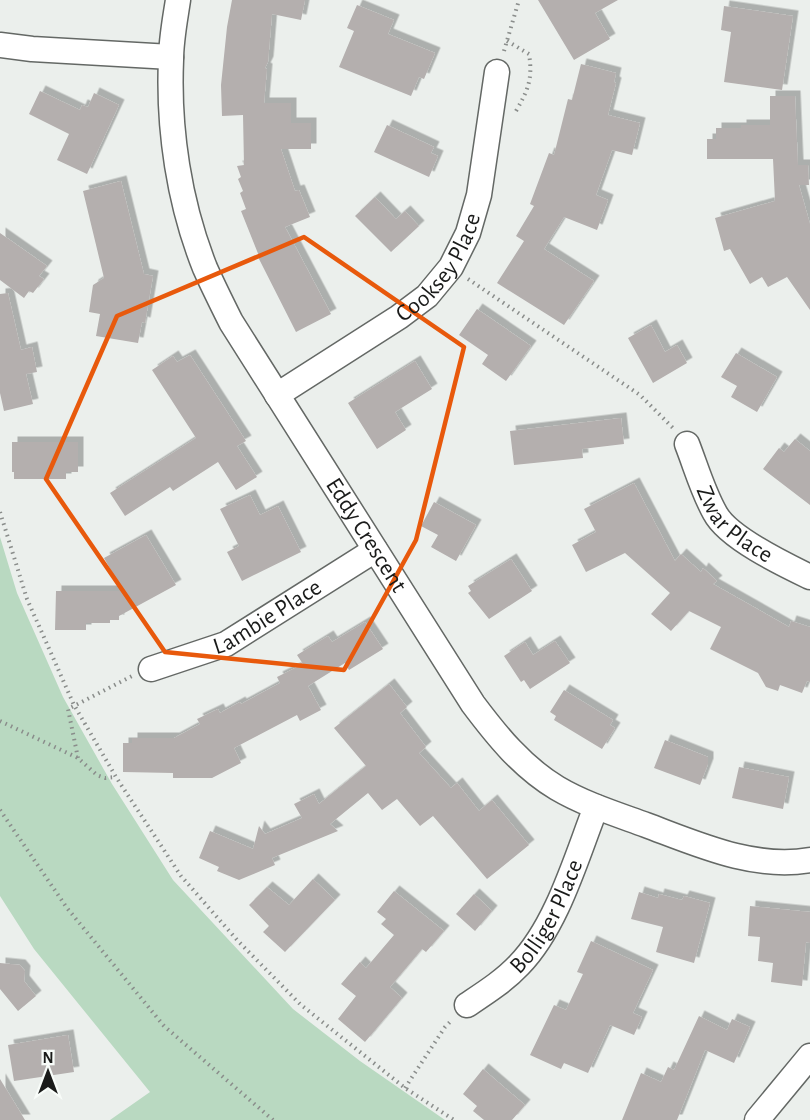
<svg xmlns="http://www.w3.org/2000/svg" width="810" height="1120" viewBox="0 0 810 1120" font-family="'Alegreya Sans',sans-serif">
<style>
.green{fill:#b9d9c1}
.building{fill:#b4afae;filter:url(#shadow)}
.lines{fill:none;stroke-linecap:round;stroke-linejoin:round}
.minor-casing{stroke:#646865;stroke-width:27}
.path{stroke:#8a8d8b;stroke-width:4;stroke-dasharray:1.5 4.5;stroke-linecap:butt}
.minor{stroke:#fff;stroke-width:24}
.marked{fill:none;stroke:#e8590c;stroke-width:4.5;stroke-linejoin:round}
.labels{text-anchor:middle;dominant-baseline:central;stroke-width:4.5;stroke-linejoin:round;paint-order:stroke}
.street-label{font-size:24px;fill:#1a1b1a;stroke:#f8fcf9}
</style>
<defs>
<filter id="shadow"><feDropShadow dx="5.5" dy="-5.5" stdDeviation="0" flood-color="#0004"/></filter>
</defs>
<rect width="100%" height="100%" fill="#ebefec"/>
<!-- green -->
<path class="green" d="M 0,537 L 17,593 L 63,697 L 112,784 L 173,880 L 293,1009 L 360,1061 L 445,1120 L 110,1120 L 150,1092 L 34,949 L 0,896 Z"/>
<!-- building -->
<g class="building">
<path d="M 232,0 L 305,0 L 301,20 L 272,14 L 268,62 L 265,68 L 267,69 L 264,103 L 291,103 L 291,123 L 311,123 L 311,149 L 281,149 L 295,191 L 299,190 L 310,217 L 285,227 L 331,314 L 296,332 L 258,257 L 259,256 L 241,211 L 246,209 L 240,193 L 243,191 L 238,179 L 241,177 L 237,166 L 244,165 L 243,115 L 222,116 L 221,85 L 227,27 Z"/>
<path d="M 538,0 L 618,0 L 595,13 L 610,39 L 574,60 Z"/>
<path d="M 357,5 L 394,20 L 388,34 L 435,53 L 424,79 L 419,77 L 411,96 L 339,67 L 354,31 L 347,28 Z"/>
<path d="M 724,6 L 793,16 L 782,90 L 724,82 L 731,32 L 721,30 Z"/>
<path d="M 581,64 L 616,73 L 614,82 L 616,83 L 608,115 L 640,123 L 632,155 L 612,150 L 596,195 L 608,200 L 597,230 L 564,217 L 544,249 L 594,281 L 564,325 L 497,283 L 524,241 L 516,236 L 534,206 L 530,204 L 549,153 L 554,155 L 568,99 L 572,100 Z"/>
<path d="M 40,91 L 80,110 L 82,105 L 88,107 L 94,93 L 119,105 L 87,174 L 57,160 L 69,134 L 29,114 Z"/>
<path d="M 770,96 L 795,96 L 798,165 L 808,165 L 809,185 L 799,185 L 810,224 L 810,310 L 787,277 L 768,287 L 762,277 L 750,284 L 730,249 L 724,251 L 715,218 L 775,201 L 773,159 L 707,159 L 707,139 L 716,139 L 716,128 L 741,128 L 741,125 L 770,125 Z"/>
<path d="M 387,125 L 434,147 L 431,153 L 438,156 L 429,177 L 374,152 Z"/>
<path d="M 121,181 L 144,274 L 153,276 L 145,323 L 142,322 L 138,343 L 96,336 L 100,314 L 89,312 L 93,285 L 104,278 L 83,191 Z"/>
<path d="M 375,197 L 396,219 L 405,211 L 419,226 L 391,252 L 355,216 Z"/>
<path d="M 0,233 L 47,266 L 39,276 L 44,279 L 33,293 L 29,291 L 24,298 L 0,280 Z"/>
<path d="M 8,293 L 21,350 L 32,347 L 37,372 L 26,374 L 33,404 L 4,411 L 0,393 L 0,294 Z"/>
<path d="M 477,309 L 531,346 L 506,381 L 482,364 L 488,355 L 459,335 Z"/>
<path d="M 651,325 L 665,352 L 677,345 L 687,363 L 653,383 L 628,338 Z"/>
<path d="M 736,353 L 777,377 L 757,412 L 731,397 L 737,386 L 721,377 Z"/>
<path d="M 190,355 L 246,441 L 237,446 L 257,477 L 236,490 L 218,462 L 173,491 L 170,487 L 125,516 L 110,493 L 196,438 L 152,370 L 173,356 L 177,362 Z"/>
<path d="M 415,361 L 432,389 L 395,412 L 406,430 L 377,449 L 348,403 Z"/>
<path d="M 621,418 L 624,444 L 582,449 L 583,458 L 514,465 L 510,431 Z"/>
<path d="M 795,439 L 810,451 L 810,505 L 763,469 L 779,448 L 784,452 Z"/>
<path d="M 12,442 L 78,442 L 78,472 L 66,472 L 66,479 L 14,479 L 14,472 L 12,472 Z"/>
<path d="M 634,483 L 675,561 L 681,554 L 701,572 L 703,568 L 717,581 L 713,584 L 789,627 L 791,621 L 810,627 L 810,682 L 807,681 L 802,693 L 780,685 L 778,691 L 766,687 L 758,673 L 710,649 L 721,627 L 689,611 L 671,631 L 651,614 L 670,593 L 625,553 L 586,572 L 572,545 L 596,532 L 584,509 Z"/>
<path d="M 250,495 L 260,515 L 278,506 L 301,552 L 242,581 L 227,552 L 239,546 L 220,509 Z"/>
<path d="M 434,502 L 476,525 L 456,561 L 431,547 L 438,535 L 421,526 Z"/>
<path d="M 146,535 L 176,585 L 119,616 L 119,620 L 110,620 L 110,623 L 86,623 L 86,630 L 55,630 L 56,591 L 123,591 L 104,558 Z"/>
<path d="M 511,559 L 532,591 L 489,619 L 468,593 L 471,591 L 468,586 Z"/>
<path d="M 365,622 L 383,649 L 349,670 L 345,663 L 308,686 L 321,710 L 300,721 L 297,715 L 234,748 L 241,763 L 212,778 L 173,778 L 173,773 L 123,772 L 123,743 L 132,743 L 132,738 L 174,738 L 200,724 L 197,719 L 218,709 L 220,713 L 240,702 L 241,704 L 280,683 L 277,677 L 303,664 L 297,655 L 328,636 L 332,642 Z"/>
<path d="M 555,641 L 570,663 L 530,689 L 524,680 L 521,682 L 504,656 L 525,642 L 533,655 Z"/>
<path d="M 389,684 L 407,707 L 400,713 L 426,747 L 419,753 L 451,788 L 457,783 L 479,811 L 492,800 L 529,845 L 487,879 L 433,816 L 420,826 L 397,799 L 382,810 L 368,793 L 330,824 L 338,831 L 272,858 L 275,865 L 239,880 L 217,871 L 219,867 L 199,858 L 210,831 L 253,849 L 259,826 L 265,834 L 302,818 L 294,804 L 314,794 L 319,804 L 366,766 L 334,728 Z"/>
<path d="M 564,690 L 613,720 L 610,725 L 615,728 L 602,749 L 554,720 L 556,716 L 550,712 Z"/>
<path d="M 665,740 L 708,757 L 708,764 L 700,785 L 654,768 Z"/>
<path d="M 739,767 L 789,777 L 783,809 L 732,798 Z"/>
<path d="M 313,879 L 335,900 L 285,952 L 263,932 L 269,926 L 249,905 L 267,887 L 289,905 Z"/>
<path d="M 394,891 L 444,931 L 426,952 L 422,949 L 390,987 L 402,998 L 365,1042 L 338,1019 L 356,996 L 341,984 L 360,962 L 366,968 L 394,935 L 381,924 L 386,919 L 377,912 Z"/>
<path d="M 639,892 L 658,898 L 659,894 L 682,900 L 684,896 L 710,903 L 694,963 L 656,952 L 663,927 L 631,919 Z"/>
<path d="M 474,894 L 492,911 L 475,931 L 456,914 Z"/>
<path d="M 750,906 L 810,912 L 810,943 L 806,942 L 802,986 L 771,982 L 773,963 L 758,961 L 760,937 L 748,936 Z"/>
<path d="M 591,941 L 653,970 L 633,1013 L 642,1017 L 634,1035 L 610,1025 L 588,1073 L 564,1063 L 561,1069 L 530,1055 L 554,1005 L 566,1010 L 583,974 L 577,972 Z"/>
<path d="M 0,963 L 20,965 L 25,971 L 24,981 L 36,996 L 18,1011 L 0,989 Z"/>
<path d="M 699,1016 L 727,1030 L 732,1019 L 750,1027 L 734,1063 L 705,1050 L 677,1120 L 622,1120 L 641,1073 L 661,1082 L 668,1067 L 674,1070 Z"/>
<path d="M 68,1035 L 74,1072 L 14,1081 L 8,1045 Z"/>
<path d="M 483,1069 L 525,1105 L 512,1120 L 484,1120 L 473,1111 L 477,1106 L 463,1094 Z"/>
<path d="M 0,1079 L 25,1120 L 0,1120 Z"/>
</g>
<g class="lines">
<!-- minor casing -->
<g class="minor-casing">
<g id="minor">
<path id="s1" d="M 178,0 C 175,20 171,40 171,60 C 168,129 179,203 205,268 C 213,286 222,304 231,322 L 473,704 C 497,736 522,767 557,788 C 584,804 616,814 646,825 C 697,844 754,870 810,860"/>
<path d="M 0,45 L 32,49 L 171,57"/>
<path id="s2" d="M 277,395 L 399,317 L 427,296 L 451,267 L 468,233 L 479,195 L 497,72"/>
<path id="s3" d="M 687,444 C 696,467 703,492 715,513 C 728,538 785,565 810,577"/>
<path id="s4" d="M 151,669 L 226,644 L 375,550"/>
<path id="s5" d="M 467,1005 C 485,993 504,981 519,965 C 557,926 576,858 596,807"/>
<path d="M 757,1120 L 810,1056"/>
</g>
</g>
<!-- path -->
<g class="path">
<path d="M 507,41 L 529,54 C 533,79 528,90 516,111"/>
<path d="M 504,51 L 519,0"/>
<path d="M 468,279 L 640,395 L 673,428"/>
<path d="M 0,512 L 27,599 L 74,705 L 116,777 L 181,876 L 238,941 L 300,1004 L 405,1088 L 454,1120"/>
<path d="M 0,721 L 78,758 L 97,775 L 105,778 L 116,777"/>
<path d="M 78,758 L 68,709 L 132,676"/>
<path d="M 0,810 L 67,908 L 164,1026 L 273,1120"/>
<path d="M 405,1088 L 445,1027 L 452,1020"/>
</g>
<!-- minor -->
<use href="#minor" class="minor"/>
</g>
<!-- marked area -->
<path class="marked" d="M 304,237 L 464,347 L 416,540 L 344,670 L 165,652 L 46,479 L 117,316 Z"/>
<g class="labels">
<!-- street labels -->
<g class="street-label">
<text stroke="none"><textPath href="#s2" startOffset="210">Cooksey Place</textPath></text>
<text stroke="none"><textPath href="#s3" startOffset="96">Zwar Place</textPath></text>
<text stroke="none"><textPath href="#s1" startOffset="585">Eddy Crescent</textPath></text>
<text stroke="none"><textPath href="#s4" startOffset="128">Lambie Place</textPath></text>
<text stroke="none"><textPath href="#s5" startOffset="122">Bolliger Place</textPath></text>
</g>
</g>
<!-- north arrow -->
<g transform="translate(48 1072)" stroke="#f8fcf9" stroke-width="4.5" paint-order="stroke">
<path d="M0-4.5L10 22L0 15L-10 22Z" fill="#1a1b1a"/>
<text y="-9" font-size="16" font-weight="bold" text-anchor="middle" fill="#1a1b1a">N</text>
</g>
</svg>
